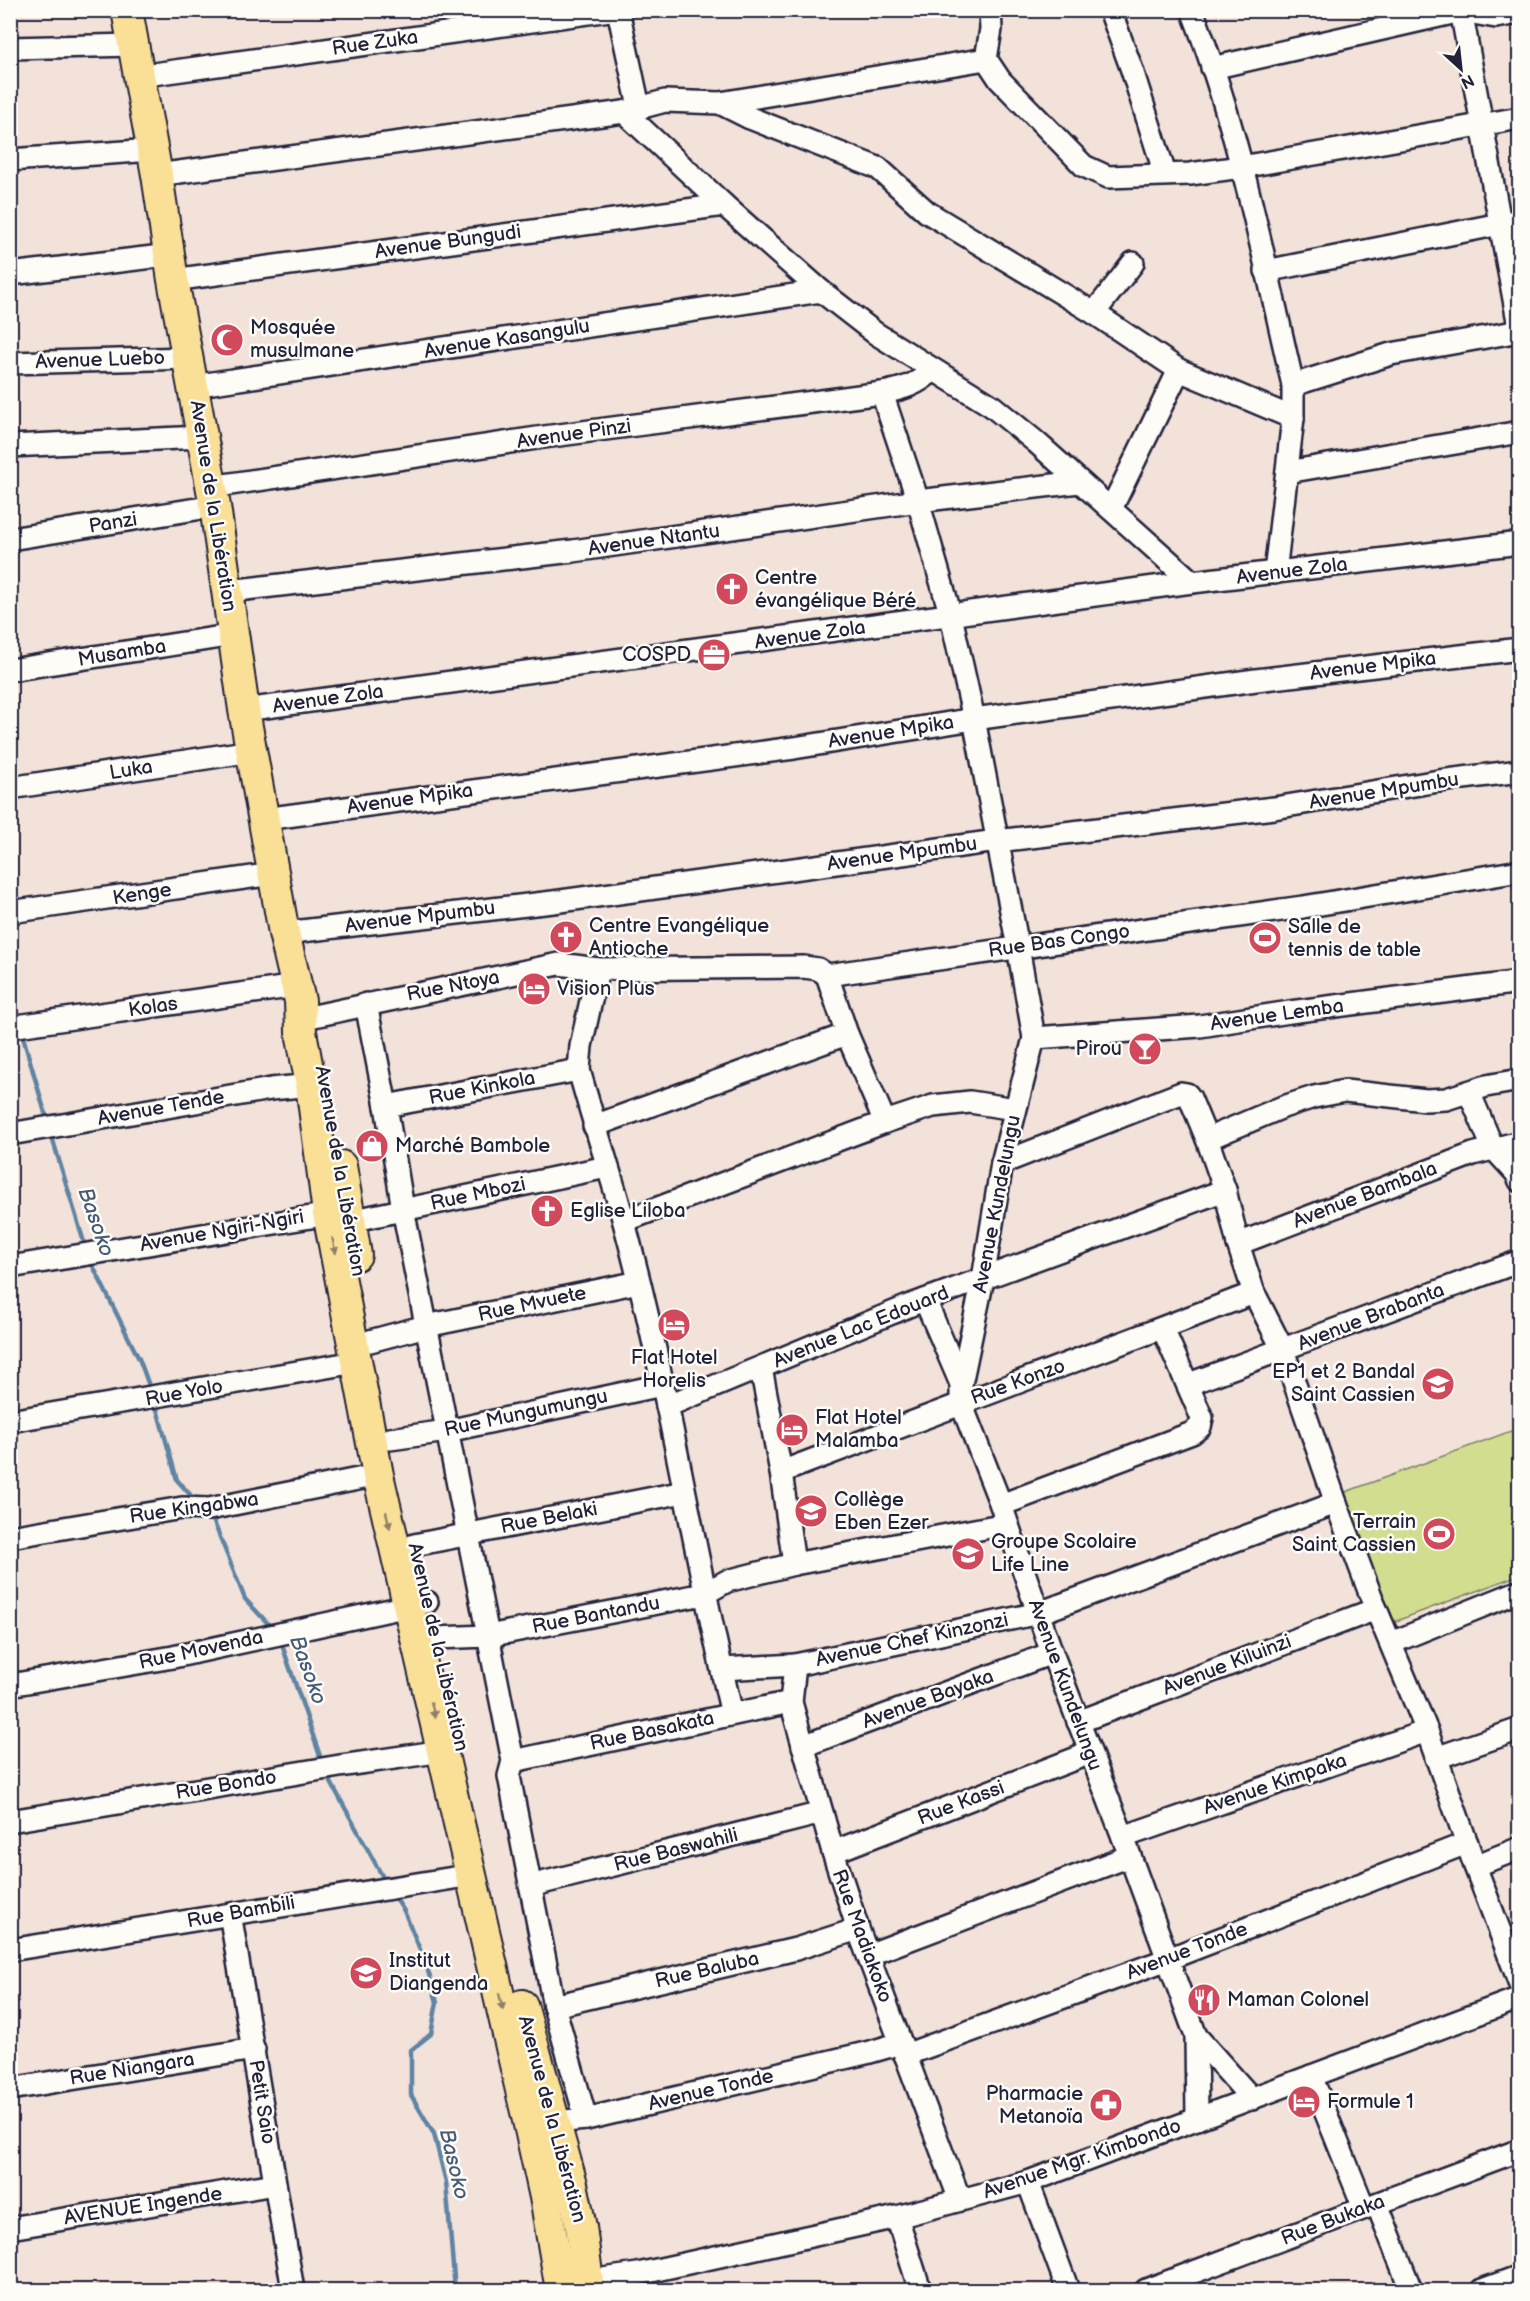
<svg xmlns="http://www.w3.org/2000/svg" width="1530" height="2301" viewBox="0 0 1530 2301" font-family="'Balsamiq Sans',sans-serif">
<style>
.green{fill:#d2dd90;stroke:#7a8066;stroke-width:1.5}
.lines{fill:none;stroke-linecap:round;stroke-linejoin:round}
.stream{stroke:#5f84a3;stroke-width:4.5}
.minor-casing{stroke:#22223b;stroke-width:26}
.highway-casing{stroke:#22223b;stroke-width:34}
.minor{stroke:#fdfcf7;stroke-width:21}
.highway{stroke:#fadf96;stroke-width:30}
.oneway{fill:#8e8068}
.labels{text-anchor:middle;dominant-baseline:central;stroke-width:5;stroke-linejoin:round;paint-order:stroke}
.street-label{font-size:20px;fill:#22223b;stroke:#fdfcf7}
.poi-label{font-size:20px;fill:#22223b;stroke:#fdfcf7;text-anchor:start}
.water-label{font-size:21px;font-style:italic;fill:#465b78;stroke:#fdfcf7}
</style>
<rect width="100%" height="100%" fill="#f3e2da"/>
<filter id="ink" filterUnits="userSpaceOnUse"><feTurbulence type="fractalNoise" baseFrequency=".0167" numOctaves="2"/><feDisplacementMap in="SourceGraphic" scale="12" xChannelSelector="R" yChannelSelector="G"/><feConvolveMatrix kernelMatrix="1 2 1 2 8 2 1 2 1" color-interpolation-filters="sRGB"/></filter>
<g filter="url(#ink)">
<!-- green -->
<path class="green" d="M 1519,1428 L 1519,1575 L 1391,1623 L 1343,1493 Z"/>
<g class="lines">
<!-- stream -->
<g class="stream">
<path d="M 10,1006 L 17,1020"/>
<path d="M 21,1030 L 48,1123"/>
<path d="M 51,1134 L 86,1249"/>
<path d="M 90,1260 L 140,1361 L 151,1391"/>
<path d="M 155,1402 L 177,1480 L 195,1500"/>
<path d="M 211,1515 L 245,1599 L 274,1630"/>
<path d="M 280,1639 L 322,1762"/>
<path d="M 327,1775 L 386,1883"/>
<path d="M 392,1893 L 404,1911 L 426,1964 L 437,2002 L 431,2034 L 411,2050 L 411,2095 L 434,2134 L 446,2182 L 455,2290"/>
</g>
<!-- minor casing -->
<g class="minor-casing">
<g id="minor">
<path d="M 618,10 L 639,107"/>
<path d="M 990,10 L 991,29 L 986,59 L 1000,80 L 1084,166 L 1108,177 L 1190,174 L 1241,167 L 1520,118"/>
<path d="M 1110,10 L 1132,70 L 1165,174"/>
<path d="M 1192,10 C 1239,130 1264,260 1293,385 L 1293,418 L 1275,573"/>
<path d="M 1461,10 L 1520,332"/>
<path d="M 10,48 L 133,45"/>
<path d="M 1212,68 L 1461,11 L 1496,17 L 1520,13"/>
<path d="M 139,76 L 610,10"/>
<path d="M 720,103 L 750,118 L 878,168 L 927,212 L 1094,313 L 1179,370 L 1293,418"/>
<path d="M 624,112 L 724,205 L 821,291 L 875,333 L 992,406 L 1036,442 L 1192,582"/>
<path d="M 10,160 L 153,150"/>
<path d="M 157,175 L 624,112 L 665,101 L 720,103 L 986,59"/>
<path d="M 1266,271 L 1520,220"/>
<path d="M 10,274 L 170,255"/>
<path d="M 173,280 L 724,205"/>
<path d="M 1094,313 L 1133,263"/>
<path d="M 10,363 L 189,358"/>
<path d="M 1293,385 L 1391,354 L 1520,331"/>
<path d="M 193,386 L 821,291"/>
<path d="M 882,393 L 918,501 L 951,616 L 974,719 L 1018,947 L 1034,1038 L 1002,1163 L 983,1279 L 961,1384 L 961,1403 L 1001,1505 L 1052,1653 L 1123,1837 L 1196,2036 L 1197,2119"/>
<path d="M 10,446 L 201,437"/>
<path d="M 1287,472 L 1520,432"/>
<path d="M 211,487 L 544,437 L 882,393 C 903,389 917,385 933,370"/>
<path d="M 1111,509 L 1179,370"/>
<path d="M 10,539 L 215,506"/>
<path d="M 229,591 L 573,551 L 918,501 L 1079,482"/>
<path d="M 10,670 L 234,635"/>
<path d="M 244,710 L 1192,582 L 1520,543"/>
<path d="M 10,788 L 252,751"/>
<path d="M 264,819 L 794,748 L 974,719 L 1256,680 L 1520,649"/>
<path d="M 10,912 L 273,874"/>
<path d="M 284,933 L 553,902 L 997,841 L 1274,808 L 1439,781 L 1520,771"/>
<path d="M 598,969 L 581,1046 L 579,1070 C 593,1121 610,1171 624,1222 C 668,1384 693,1551 732,1714"/>
<path d="M 827,975 L 847,1034 L 885,1122"/>
<path d="M 366,1004 L 386,1106 L 403,1209 L 513,1761 L 509,1776 L 554,2006 L 586,2119"/>
<path d="M 300,1019 L 559,964 L 598,969 L 804,967 L 818,969 L 827,975 L 1303,907 L 1520,871"/>
<path d="M 10,1027 L 296,986"/>
<path d="M 1034,1038 L 1200,1026 L 1290,1012 L 1520,982"/>
<path d="M 1469,1092 L 1493,1148 L 1516,1173 L 1520,1181"/>
<path d="M 386,1106 L 579,1070"/>
<path d="M 594,1126 L 847,1034"/>
<path d="M 10,1134 L 271,1089 L 311,1085"/>
<path d="M 1207,1139 L 1283,1107 L 1314,1097 L 1345,1091 L 1426,1100 L 1446,1099 L 1486,1086 L 1520,1080"/>
<path d="M 1002,1163 L 1181,1093 L 1187,1094 L 1190,1098 L 1207,1139 L 1225,1190 L 1238,1244 L 1254,1293 L 1283,1350 L 1336,1503 L 1374,1604 L 1427,1731 L 1475,1866 L 1520,1984"/>
<path d="M 350,1221 L 607,1167"/>
<path d="M 624,1221 L 885,1122 L 933,1106 L 970,1102 L 1015,1109"/>
<path d="M 1238,1244 L 1473,1154 L 1520,1142"/>
<path d="M 10,1267 L 341,1212"/>
<path d="M 925,1300 L 961,1384"/>
<path d="M 370,1341 L 426,1326 L 639,1282"/>
<path d="M 761,1368 L 781,1472 L 794,1564 L 1006,1524"/>
<path d="M 1189,1384 L 1520,1261"/>
<path d="M 667,1406 L 911,1305 L 1225,1190"/>
<path d="M 10,1421 L 356,1362"/>
<path d="M 390,1439 L 447,1431 L 662,1385"/>
<path d="M 781,1472 L 1254,1293"/>
<path d="M 1001,1505 L 1192,1433 L 1200,1427 L 1202,1418 L 1163,1329"/>
<path d="M 10,1537 L 182,1508 L 209,1509 L 378,1475"/>
<path d="M 414,1545 L 684,1492"/>
<path d="M 435,1638 L 488,1636 L 704,1594 L 727,1581 L 794,1564"/>
<path d="M 1391,1643 L 1520,1591"/>
<path d="M 795,1665 L 791,1702 L 833,1852 L 858,1929 L 960,2200"/>
<path d="M 722,1669 L 795,1665 L 1039,1613 L 1336,1503"/>
<path d="M 10,1685 L 173,1657 L 427,1602"/>
<path d="M 1078,1722 L 1376,1609"/>
<path d="M 803,1746 L 1052,1653"/>
<path d="M 1436,1758 L 1520,1729"/>
<path d="M 513,1761 L 791,1702"/>
<path d="M 10,1821 L 340,1766 L 443,1751"/>
<path d="M 1123,1837 L 1427,1731"/>
<path d="M 833,1852 L 1090,1753"/>
<path d="M 1475,1866 L 1520,1848"/>
<path d="M 530,1886 L 822,1813"/>
<path d="M 233,1914 L 231,1919 L 293,2290"/>
<path d="M 10,1950 L 472,1875"/>
<path d="M 868,1955 L 1130,1856"/>
<path d="M 554,2006 L 796,1949 L 858,1929"/>
<path d="M 1196,2036 L 1252,2099"/>
<path d="M 905,2055 L 1168,1959 L 1467,1843"/>
<path d="M 1311,2076 L 1364,2208"/>
<path d="M 10,2089 L 254,2049"/>
<path d="M 555,2122 L 586,2119 L 870,2052 L 901,2043"/>
<path d="M 1028,2182 L 1068,2290"/>
<path d="M 1377,2204 L 1411,2290"/>
<path d="M 897,2217 L 920,2290"/>
<path d="M 10,2228 L 275,2184"/>
<path d="M 575,2283 L 638,2274 L 765,2246 L 897,2217 L 1028,2182 L 1520,1998"/>
<path d="M 1146,2290 L 1520,2150"/>
<path d="M 1482,2290 L 1520,2276"/>
</g>
</g>
<!-- highway casing -->
<g class="highway-casing">
<g id="highway">
<path d="M 127,10 L 157,175 L 173,280 L 215,506 L 244,710 L 284,933 L 300,1001 L 301,1032 L 311,1085 L 328,1213 L 378,1475 L 530,2129 L 545,2197 L 561,2290"/>
<path d="M 341,1166 L 356,1255"/>
<path d="M 522,2005 L 572,2184 L 581,2227 L 589,2290"/>
</g>
</g>
<!-- minor -->
<use href="#minor" class="minor"/>
<!-- highway -->
<use href="#highway" class="highway"/>
</g>
<!-- one-way arrows -->
<defs><path id="oneway-solid" d="M-6-.8H1V-3.2L6.5 0L1 3.2V.8H-6Z" transform="scale(1.5)"/></defs>
<g class="oneway">
<use href="#oneway-solid" transform="translate(334 1246) rotate(79)"/>
<use href="#oneway-solid" transform="translate(388 1520) rotate(77)"/>
<use href="#oneway-solid" transform="translate(433 1710) rotate(77)"/>
<use href="#oneway-solid" transform="translate(501 2002) rotate(77)"/>
</g>
</g>
<!-- icons -->
<defs>
<g id="mosque-disc" transform="scale(1.725)"><circle r="9.5" fill="#d1495b" stroke="#fdfcf7"/><path d="M3.5-4.9A6 6 0 1 0 3.5 4.9A5 5 0 1 1 3.5-4.9Z" fill="#fff"/></g>
<g id="church-disc" transform="scale(1.725)"><circle r="9.5" fill="#d1495b" stroke="#fdfcf7"/><path d="M-1.2-6h2.4v3.5h3.3v2.4h-3.3V6h-2.4V-.1h-3.3v-2.4h3.3Z" fill="#fff"/></g>
<g id="office-disc" transform="scale(1.725)"><circle r="9.5" fill="#d1495b" stroke="#fdfcf7"/><path d="M-6-3h4V-5.5h4V-3h4V5H-6ZM-1-4.5V-3h2v-1.5ZM-6 0V1H6V0Z" fill="#fff"/></g>
<g id="stadium-disc" transform="scale(1.725)"><circle r="9.5" fill="#d1495b" stroke="#fdfcf7"/><path d="M0-5a6.5 5 0 1 0 0 10a6.5 5 0 1 0 0-10ZM-3.5-1.8h7v3.6h-7Z" fill="#fff"/></g>
<g id="hotel-disc" transform="scale(1.725)"><circle r="9.5" fill="#d1495b" stroke="#fdfcf7"/><path d="M-6-4.5h1.5V1H6V5H4.5V3h-9V5H-6ZM-4 0a1.8 1.8 0 1 1 3.6 0ZM.5 0V-2.5h3Q6-2.5 6 0Z" fill="#fff"/></g>
<g id="bar-disc" transform="scale(1.725)"><circle r="9.5" fill="#d1495b" stroke="#fdfcf7"/><path d="M-6-5H6L.8 .8V4.5H3.5V6h-7V4.5H-.8V.8Z" fill="#fff"/></g>
<g id="shop-disc" transform="scale(1.725)"><circle r="9.5" fill="#d1495b" stroke="#fdfcf7"/><path d="M-5-2.5h2.3a2.7 3.5 0 0 1 5.4 0H5L5.5 6h-11ZM-1.5-2.5h3a1.5 2.3 0 0 0-3 0Z" fill="#fff"/></g>
<g id="school-disc" transform="scale(1.725)"><circle r="9.5" fill="#d1495b" stroke="#fdfcf7"/><path d="M0-5L7-2L0 1L-7-2ZM-4 1L0 2.5L4 1V4Q0 6-4 4Z" fill="#fff"/></g>
<g id="restaurant-disc" transform="scale(1.725)"><circle r="9.5" fill="#d1495b" stroke="#fdfcf7"/><path d="M-5-6h1v4h1v-4h1v4h1v-4h1v5L-1.5 .5V6h-2V.5L-5-1ZM5-6V6H3V1.5H1.5Q1.5-4 5-6Z" fill="#fff"/></g>
<g id="pharmacy-disc" transform="scale(1.725)"><circle r="9.5" fill="#d1495b" stroke="#fdfcf7"/><path d="M-2-6h4v4h4v4h-4v4h-4v-4h-4v-4h4Z" fill="#fff"/></g>
</defs>
<g fill-rule="evenodd">
<use href="#mosque-disc" x="227" y="340"/>
<use href="#church-disc" x="732" y="589"/>
<use href="#office-disc" x="714" y="655"/>
<use href="#church-disc" x="566" y="937"/>
<use href="#stadium-disc" x="1265" y="938"/>
<use href="#hotel-disc" x="534" y="989"/>
<use href="#bar-disc" x="1145" y="1049"/>
<use href="#shop-disc" x="372" y="1146"/>
<use href="#church-disc" x="547" y="1211"/>
<use href="#hotel-disc" x="674" y="1325"/>
<use href="#school-disc" x="1438" y="1384"/>
<use href="#hotel-disc" x="792" y="1430"/>
<use href="#school-disc" x="811" y="1511"/>
<use href="#stadium-disc" x="1439" y="1534"/>
<use href="#school-disc" x="968" y="1554"/>
<use href="#school-disc" x="366" y="1973"/>
<use href="#restaurant-disc" x="1204" y="2000"/>
<use href="#hotel-disc" x="1304" y="2102"/>
<use href="#pharmacy-disc" x="1106" y="2105"/>
</g>
<g class="labels">
<!-- street labels -->
<g class="street-label">
<text transform="translate(375 43) rotate(-8)">Rue Zuka</text>
<text transform="translate(448 242) rotate(-8)">Avenue Bungudi</text>
<text transform="translate(507 339) rotate(-9)">Avenue Kasangulu</text>
<text transform="translate(100 360) rotate(-2)">Avenue Luebo</text>
<text transform="translate(574 434) rotate(-8)">Avenue Pinzi</text>
<text transform="translate(213 506) rotate(81)">Avenue de la Libération</text>
<text transform="translate(113 523) rotate(-9)">Panzi</text>
<text transform="translate(654 540) rotate(-8)">Avenue Ntantu</text>
<text transform="translate(1292 571) rotate(-7)">Avenue Zola</text>
<text transform="translate(810 635) rotate(-8)">Avenue Zola</text>
<text transform="translate(122 653) rotate(-9)">Musamba</text>
<text transform="translate(1373 666) rotate(-7)">Avenue Mpika</text>
<text transform="translate(328 699) rotate(-8)">Avenue Zola</text>
<text transform="translate(891 732) rotate(-9)">Avenue Mpika</text>
<text transform="translate(131 770) rotate(-9)">Luka</text>
<text transform="translate(1384 791) rotate(-9)">Avenue Mpumbu</text>
<text transform="translate(410 799) rotate(-8)">Avenue Mpika</text>
<text transform="translate(902 854) rotate(-8)">Avenue Mpumbu</text>
<text transform="translate(142 894) rotate(-9)">Kenge</text>
<text transform="translate(420 917) rotate(-7)">Avenue Mpumbu</text>
<text transform="translate(1059 941) rotate(-8)">Rue Bas Congo</text>
<text transform="translate(453 986) rotate(-11)">Rue Ntoya</text>
<text transform="translate(153 1007) rotate(-8)">Kolas</text>
<text transform="translate(1277 1015) rotate(-8)">Avenue Lemba</text>
<text transform="translate(482 1088) rotate(-11)">Rue Kinkola</text>
<text transform="translate(161 1108) rotate(-10)">Avenue Tende</text>
<text transform="translate(340 1171) rotate(80)">Avenue de la Libération</text>
<text transform="translate(478 1194) rotate(-12)">Rue Mbozi</text>
<text transform="translate(1365 1195) rotate(-21)">Avenue Bambala</text>
<text transform="translate(997 1204) rotate(-79)">Avenue Kundelungu</text>
<text transform="translate(222 1231) rotate(-10)">Avenue Ngiri-Ngiri</text>
<text transform="translate(532 1304) rotate(-12)">Rue Mvuete</text>
<text transform="translate(1371 1317) rotate(-21)">Avenue Brabanta</text>
<text transform="translate(861 1327) rotate(-22)">Avenue Lac Edouard</text>
<text transform="translate(1018 1382) rotate(-20)">Rue Konzo</text>
<text transform="translate(184 1393) rotate(-10)">Rue Yolo</text>
<text transform="translate(526 1413) rotate(-12)">Rue Mungumungu</text>
<text transform="translate(194 1508) rotate(-8)">Rue Kingabwa</text>
<text transform="translate(549 1518) rotate(-11)">Rue Belaki</text>
<text transform="translate(596 1615) rotate(-11)">Rue Bantandu</text>
<text transform="translate(912 1640) rotate(-12)">Avenue Chef Kinzonzi</text>
<text transform="translate(438 1647) rotate(77)">Avenue de la Libération</text>
<text transform="translate(201 1650) rotate(-12)">Rue Movenda</text>
<text transform="translate(1227 1665) rotate(-21)">Avenue Kiluinzi</text>
<text transform="translate(1065 1685) rotate(70)">Avenue Kundelungu</text>
<text transform="translate(928 1699) rotate(-20)">Avenue Bayaka</text>
<text transform="translate(652 1731) rotate(-12)">Rue Basakata</text>
<text transform="translate(1275 1784) rotate(-19)">Avenue Kimpaka</text>
<text transform="translate(226 1785) rotate(-9)">Rue Bondo</text>
<text transform="translate(961 1803) rotate(-21)">Rue Kassi</text>
<text transform="translate(676 1850) rotate(-14)">Rue Baswahili</text>
<text transform="translate(241 1912) rotate(-10)">Rue Bambili</text>
<text transform="translate(862 1936) rotate(70)">Rue Madiakoko</text>
<text transform="translate(1187 1951) rotate(-21)">Avenue Tonde</text>
<text transform="translate(707 1970) rotate(-13)">Rue Baluba</text>
<text transform="translate(132 2069) rotate(-9)">Rue Niangara</text>
<text transform="translate(711 2090) rotate(-13)">Avenue Tonde</text>
<text transform="translate(262 2102) rotate(81)">Petit Saio</text>
<text transform="translate(552 2119) rotate(75)">Avenue de la Libération</text>
<text transform="translate(1082 2159) rotate(-19)">Avenue Mgr. Kimbondo</text>
<text transform="translate(143 2206) rotate(-9)">AVENUE Ingende</text>
<text transform="translate(1333 2220) rotate(-21)">Rue Bukaka</text>
</g>
<!-- poi labels -->
<g class="poi-label">
<text x="250" y="328">Mosquée<tspan x="250" dy="23">musulmane</tspan></text>
<text x="755" y="578">Centre<tspan x="755" dy="23">évangélique Béré</tspan></text>
<text x="691" y="655" text-anchor="end">COSPD</text>
<text x="589" y="926">Centre Evangélique<tspan x="589" dy="23">Antioche</tspan></text>
<text x="1288" y="927">Salle de<tspan x="1288" dy="23">tennis de table</tspan></text>
<text x="557" y="989">Vision Plus</text>
<text x="1122" y="1049" text-anchor="end">Pirou</text>
<text x="395" y="1146">Marché Bambole</text>
<text x="570" y="1211">Eglise Liloba</text>
<text x="674" y="1358" text-anchor="middle">Flat Hotel<tspan x="674" dy="23">Horelis</tspan></text>
<text x="1415" y="1372" text-anchor="end">EP1 et 2 Bandal<tspan x="1415" dy="23">Saint Cassien</tspan></text>
<text x="815" y="1418">Flat Hotel<tspan x="815" dy="23">Malamba</tspan></text>
<text x="834" y="1500">Collège<tspan x="834" dy="23">Eben Ezer</tspan></text>
<text x="1416" y="1522" text-anchor="end">Terrain<tspan x="1416" dy="23">Saint Cassien</tspan></text>
<text x="991" y="1542">Groupe Scolaire<tspan x="991" dy="23">Life Line</tspan></text>
<text x="389" y="1961">Institut<tspan x="389" dy="23">Diangenda</tspan></text>
<text x="1227" y="2000">Maman Colonel</text>
<text x="1083" y="2094" text-anchor="end">Pharmacie<tspan x="1083" dy="23">Metanoïa</tspan></text>
<text x="1327" y="2102">Formule 1</text>
</g>
<!-- water labels -->
<g class="water-label">
<text transform="translate(96 1222) rotate(71)">Basoko</text>
<text transform="translate(308 1670) rotate(70)">Basoko</text>
<text transform="translate(454 2164) rotate(77)">Basoko</text>
</g>
</g>
<!-- margin -->
<rect width="1530" height="2301" fill="none" stroke="#fdfcf7" stroke-width="36"/>
<rect x="18" y="18" width="1494" height="2265" fill="none" stroke="#22223b" stroke-width="2" filter="url(#ink)"/>
<!-- north arrow -->
<g transform="translate(1461 69) rotate(153)" stroke="#fdfcf7" stroke-width="4.5" paint-order="stroke">
<path d="M0-4.5L10 22L0 15L-10 22Z" fill="#22223b"/>
<text y="-9" font-size="16" font-weight="bold" text-anchor="middle" fill="#22223b">N</text>
</g>
</svg>
